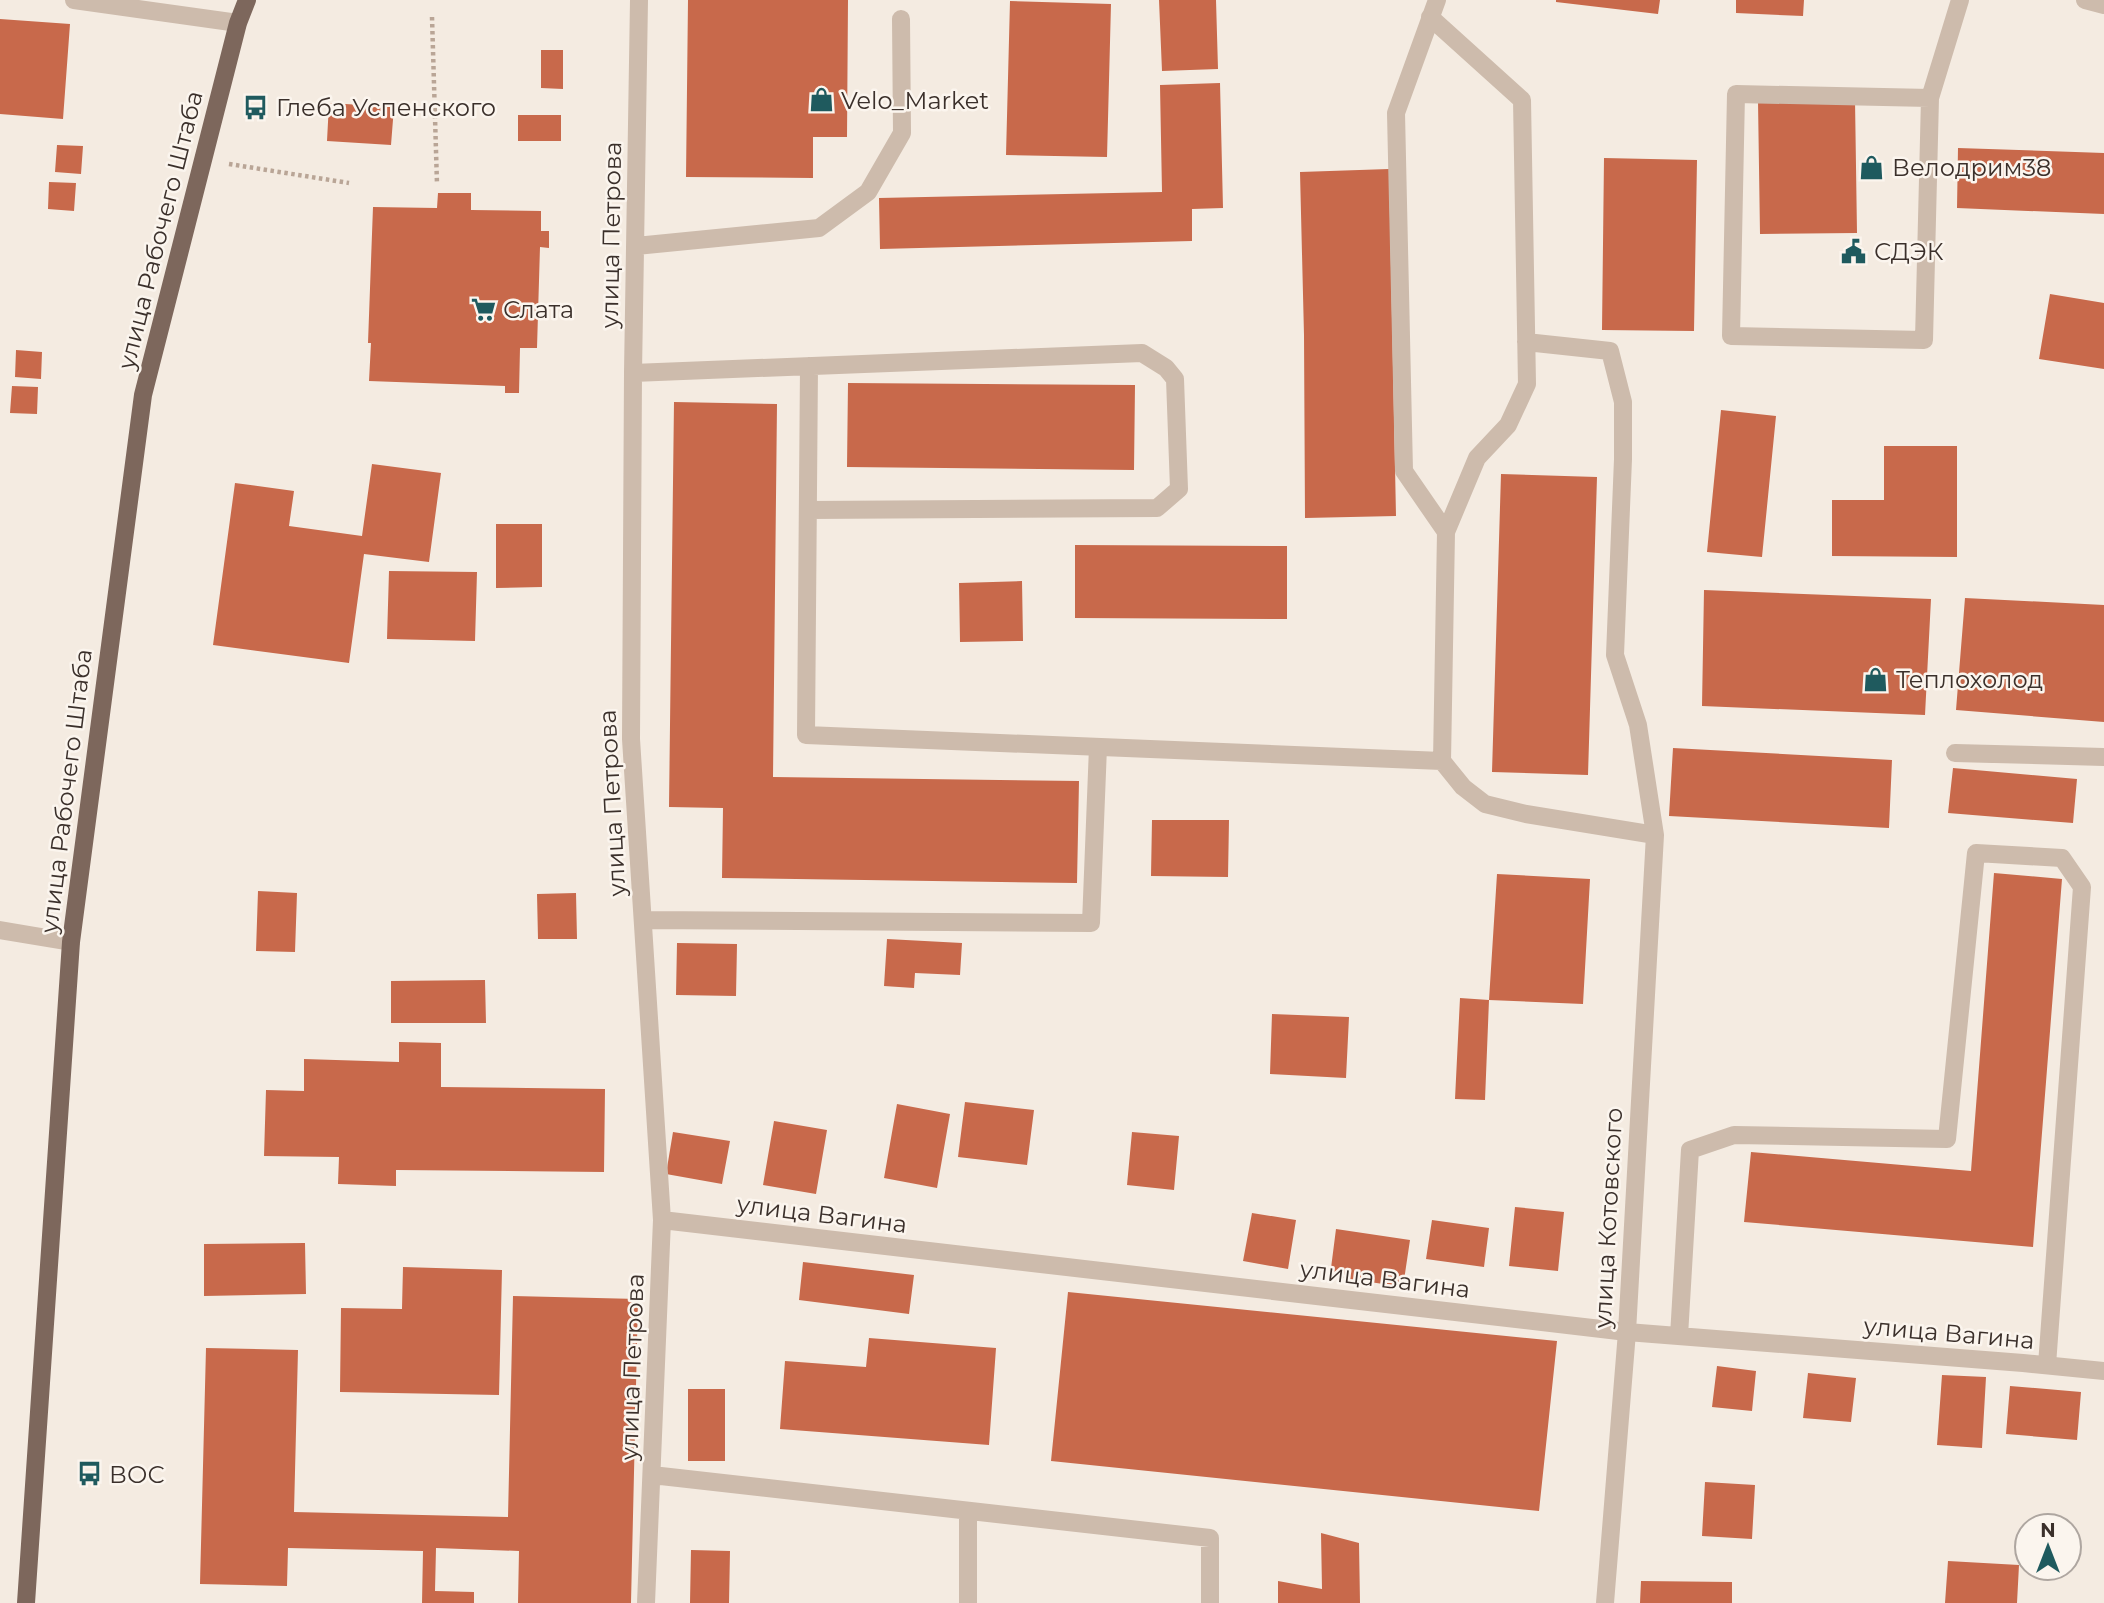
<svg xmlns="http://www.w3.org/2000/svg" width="2104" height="1603" font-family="Montserrat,sans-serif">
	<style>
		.building { fill: #c8694b }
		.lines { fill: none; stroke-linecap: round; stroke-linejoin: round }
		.path { stroke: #b9a596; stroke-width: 4.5; stroke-dasharray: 3.5 3.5; stroke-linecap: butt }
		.minor { stroke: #cdbbac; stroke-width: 18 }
		.major { stroke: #7d675c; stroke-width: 18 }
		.labels { text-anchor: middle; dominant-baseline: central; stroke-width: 5; stroke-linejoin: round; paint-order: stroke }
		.poi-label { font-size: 24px; fill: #3b302b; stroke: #fbf5ee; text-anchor: start }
		.street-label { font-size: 24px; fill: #3b302b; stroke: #fbf5ee }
	</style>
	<rect width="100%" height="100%" fill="#f4ebe1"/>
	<path class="building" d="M688 0H848L847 137H813V178L686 177Z
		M1159 0H1216L1218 69 1162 71Z
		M1556 0H1660L1658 14 1556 2Z
		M1736 0H1804L1803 16 1736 13Z
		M1010 1 1111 4 1107 157 1006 155Z
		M0 19 70 24 63 119 0 114Z
		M541 50H563V89L541 88Z
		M1220 83 1223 208 1192 209V241L880 249 879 198 1162 192 1160 85Z
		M1855 100 1857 233 1760 234 1758 101Z
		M329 103 394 107 391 145 327 141Z
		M518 115H561V141H518Z
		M57 145 83 146 81 174 55 172Z
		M1958 148 2104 153V214L1957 208Z
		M1604 158 1697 160 1694 331 1602 330Z
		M1389 169 1396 516 1305 518 1304 335 1300 172Z
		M49 182 76 183 74 211 48 209Z
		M438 193H471V210L541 211V231H549V248L540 247 537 348H520L519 393H505V386L369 381 371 343H368L373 207 437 208Z
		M2050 294 2104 303V369L2039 359Z
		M16 350 42 352 41 379 15 377Z
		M848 383 1135 385 1134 470 847 467Z
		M12 386 38 387 37 414 10 413Z
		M674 402 777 404 773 777 1079 781 1077 883 722 878 723 808 669 807Z
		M1721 410 1776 416 1762 557 1707 552Z
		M1884 446H1957V557L1832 556V500H1884Z
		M372 464 441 473 429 562 364 554 349 663 213 645 235 483 294 491 289 526 362 536Z
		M1501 474 1597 477 1588 775 1492 772Z
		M496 524H542V587L496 588Z
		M1075 545 1287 546V619L1075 618Z
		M389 571 477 572 475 641 387 639Z
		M1022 581 1023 641 960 642 959 583Z
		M1704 590 1931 599 1925 715 1702 706Z
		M1965 598 2104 605V722L1956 710Z
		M1673 748 1892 760 1889 828 1669 816Z
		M1953 768 2077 779 2073 823 1948 813Z
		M1152 820H1229L1228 877 1151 876Z
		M1994 873 2062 879 2033 1247 1744 1222 1751 1152 1971 1171Z
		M1497 874 1590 879 1583 1004 1489 1000Z
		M258 891 297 893 295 952 256 951Z
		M576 893 577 939H538L537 894Z
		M887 939 962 943 960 975 915 973 914 988 884 986Z
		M677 943 737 944 736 996 676 995Z
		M485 980 486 1023H391V981Z
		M1460 998 1489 1000 1485 1100 1455 1099Z
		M1272 1014 1349 1017 1346 1078 1270 1074Z
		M399 1042 441 1043V1087L605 1089 604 1172 396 1170V1186L338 1184 339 1157 264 1156 266 1090 304 1091V1059L399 1062Z
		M965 1102 1034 1110 1027 1165 958 1157Z
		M897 1104 950 1114 937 1188 884 1178Z
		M774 1121 827 1130 816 1194 763 1185Z
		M673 1132 730 1141 722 1184 666 1174Z
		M1132 1132 1179 1136 1174 1190 1127 1185Z
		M1515 1207 1564 1212 1558 1271 1509 1266Z
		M1252 1213 1296 1220 1288 1269 1243 1261Z
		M1432 1220 1489 1228 1484 1267 1426 1259Z
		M1336 1229 1410 1240 1403 1287 1330 1276Z
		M305 1243 306 1294 204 1296V1244Z
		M803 1262 914 1275 909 1314 799 1300Z
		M403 1267 502 1270 499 1395 340 1392 341 1308 402 1309Z
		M1068 1292 1557 1341 1539 1511 1051 1461Z
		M513 1296 638 1299 631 1603H518L519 1551 436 1548 435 1591 474 1592V1603H422L423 1551 288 1548 287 1586 200 1584 206 1348 298 1350 294 1512 508 1517Z
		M869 1338 996 1348 989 1445 780 1429 785 1361 866 1367Z
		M1717 1366 1756 1371 1752 1411 1712 1407Z
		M1808 1373 1856 1378 1851 1422 1803 1418Z
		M1942 1375 1986 1377 1982 1448 1937 1445Z
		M2010 1386 2081 1392 2077 1440 2006 1434Z
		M688 1389H725V1461H688Z
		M1705 1482 1755 1485 1752 1539 1702 1536Z
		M1321 1533 1359 1543 1360 1603H1278V1581L1322 1589Z
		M691 1550 730 1551 729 1603H690Z
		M1948 1561 2019 1565 2017 1603H1945Z
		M1641 1581 1732 1582V1603H1640Z"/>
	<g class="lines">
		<path class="path" d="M432 17 437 184
			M229 164 349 183"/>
		<path class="minor" d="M74 0 238 23
			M639 0 633 373 631 739 662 1220 646 1603
			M2085 0 2104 5
			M1430 17 1522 100 1527 384 1508 425 1477 458 1446 532
			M1930 98 1736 94 1731 336 1924 340 1930 98 1960 0
			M636 246 819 228 868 192 902 133 901 19
			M1526 342 1610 351 1623 402V459L1615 655 1638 725 1655 835 1627 1332 1605 1603
			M809 366 806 735 1442 761 1446 532 1404 471 1396 113 1437 0
			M633 373 1142 353 1166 368 1175 379 1179 489 1157 508 808 510
			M1955 753 2104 757
			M1442 761 1463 787 1485 804 1526 814 1655 835
			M643 920 1091 923 1098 747
			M0 930 71 942
			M662 1220 1627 1332 2023 1363 2104 1371
			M1679 1336 1690 1150 1734 1135 1947 1139 1976 853 2062 858 2082 887 2047 1365
			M652 1475 1210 1538V1603
			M968 1511V1603"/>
		<path class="major" d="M26 1603 71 942 143 395 238 23 247 0"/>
	</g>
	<defs>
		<symbol id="shop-bare" viewBox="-9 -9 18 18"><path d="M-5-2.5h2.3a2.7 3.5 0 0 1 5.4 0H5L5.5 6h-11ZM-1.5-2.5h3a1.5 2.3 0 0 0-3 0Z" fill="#1f5a5e" stroke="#fbf5ee" stroke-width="2.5" paint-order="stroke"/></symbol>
		<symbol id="bus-bare" viewBox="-9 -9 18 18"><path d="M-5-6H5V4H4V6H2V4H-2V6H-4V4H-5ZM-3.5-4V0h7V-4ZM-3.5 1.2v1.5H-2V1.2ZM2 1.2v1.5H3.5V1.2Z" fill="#1f5a5e" stroke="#fbf5ee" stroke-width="2.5" paint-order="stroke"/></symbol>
		<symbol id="civic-bare" viewBox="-9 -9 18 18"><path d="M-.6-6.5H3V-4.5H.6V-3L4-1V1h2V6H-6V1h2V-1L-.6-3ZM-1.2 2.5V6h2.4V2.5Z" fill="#1f5a5e" stroke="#fbf5ee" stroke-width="2.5" paint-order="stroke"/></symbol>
		<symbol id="supermarket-bare" viewBox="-9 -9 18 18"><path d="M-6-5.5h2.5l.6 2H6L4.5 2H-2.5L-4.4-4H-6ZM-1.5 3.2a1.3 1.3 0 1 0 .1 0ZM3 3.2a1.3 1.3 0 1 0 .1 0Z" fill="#1f5a5e" stroke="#fbf5ee" stroke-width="2.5" paint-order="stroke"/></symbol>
	</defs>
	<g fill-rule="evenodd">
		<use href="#shop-bare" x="804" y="82" width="35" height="35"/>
		<use href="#bus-bare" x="238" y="90" width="35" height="35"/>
		<use href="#shop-bare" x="1854" y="150" width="35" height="35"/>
		<use href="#civic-bare" x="1836" y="234" width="35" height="35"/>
		<use href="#supermarket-bare" x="466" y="292" width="35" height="35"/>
		<use href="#shop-bare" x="1858" y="662" width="35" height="35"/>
		<use href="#bus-bare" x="72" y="1456" width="35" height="35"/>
	</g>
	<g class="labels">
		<g class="poi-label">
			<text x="841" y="100">Velo_Market</text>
			<text x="276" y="107">Глеба Успенского</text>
			<text x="1892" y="167">Велодрим38</text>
			<text x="1874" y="251">СДЭК</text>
			<text x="503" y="309">Слата</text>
			<text x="1896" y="679">Теплохолод</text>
			<text x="109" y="1474">ВОС</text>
		</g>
		<g class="street-label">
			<text transform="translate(160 230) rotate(-76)">улица Рабочего Штаба</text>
			<text transform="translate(611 235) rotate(-89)">улица Петрова</text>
			<text transform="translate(66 791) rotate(-83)">улица Рабочего Штаба</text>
			<text transform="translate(612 803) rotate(-93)">улица Петрова</text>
			<text transform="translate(822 1214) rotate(7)">улица Вагина</text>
			<text transform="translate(1608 1218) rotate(-87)">улица Котовского</text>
			<text transform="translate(1385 1279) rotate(7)">улица Вагина</text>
			<text transform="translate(1949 1333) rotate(5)">улица Вагина</text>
			<text transform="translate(632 1367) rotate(-88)">улица Петрова</text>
		</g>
	</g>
	<g transform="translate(2048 1547)"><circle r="33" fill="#fbf5ee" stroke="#aea6a0" stroke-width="2"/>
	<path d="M0-5L12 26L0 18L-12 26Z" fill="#1f5a5e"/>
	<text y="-10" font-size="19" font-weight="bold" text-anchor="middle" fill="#3b302b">N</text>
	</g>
</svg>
